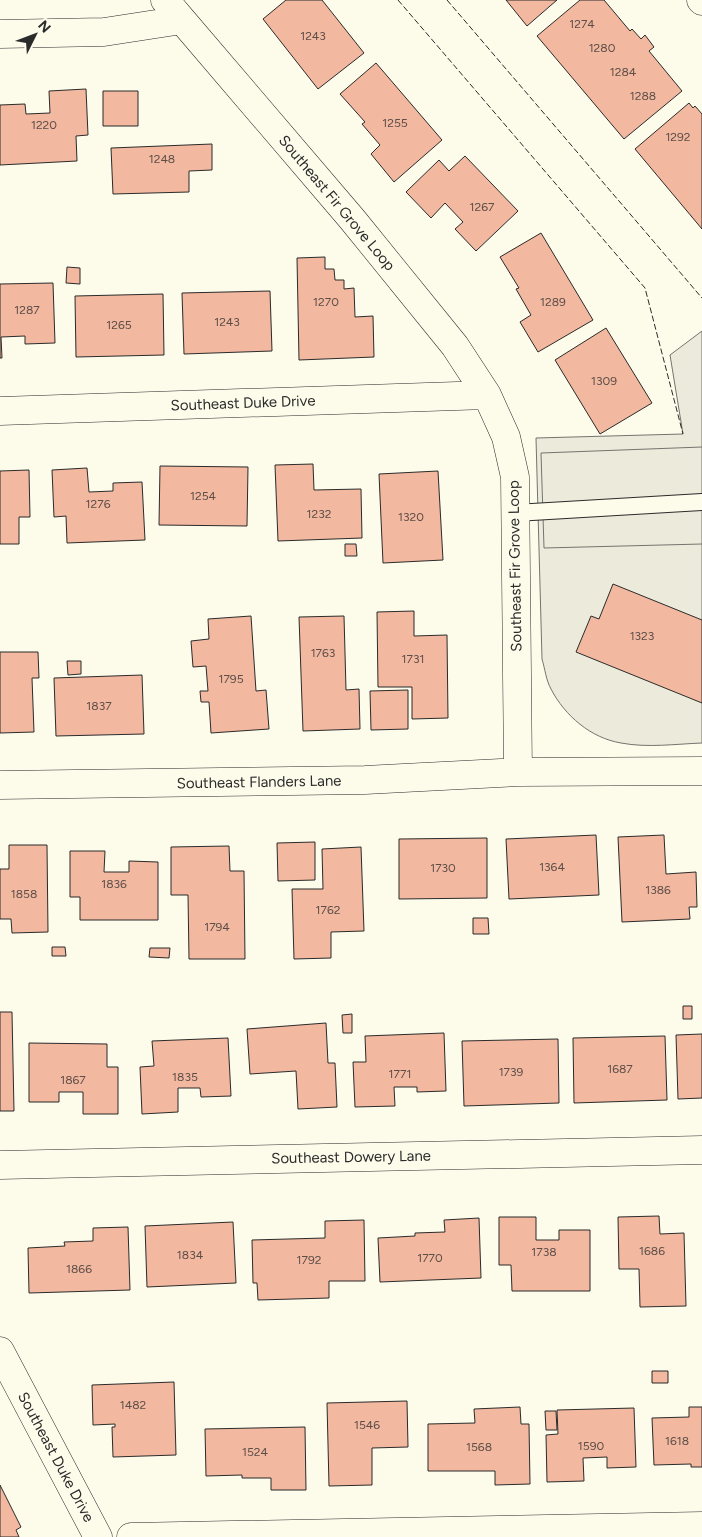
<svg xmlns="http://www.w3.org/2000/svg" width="702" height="1537" font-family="Figtree,sans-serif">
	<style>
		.green { fill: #ecebdb; stroke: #74746e }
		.parking { fill: #eceadb; stroke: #74746e }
		.building { fill: #f2b8a0; stroke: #2b2b2b }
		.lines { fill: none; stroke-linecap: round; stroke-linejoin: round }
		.service-casing { stroke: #2b2b2b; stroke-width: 18 }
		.minor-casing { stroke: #2b2b2b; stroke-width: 29 }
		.service { stroke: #fdfbea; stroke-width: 16 }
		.minor { stroke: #fdfbea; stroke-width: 28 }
		.fence { stroke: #2b2b2b; stroke-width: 1; stroke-dasharray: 6 2.5; stroke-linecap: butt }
		.labels { text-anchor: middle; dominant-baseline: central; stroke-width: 4; stroke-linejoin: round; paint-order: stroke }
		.number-label { font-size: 12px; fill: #5d4e48 }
		.street-label { font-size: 15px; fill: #2b2b2b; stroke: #fdfbea }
	</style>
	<rect width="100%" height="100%" fill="#fdfbea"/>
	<path class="green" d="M702 331V743C676 744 647 748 621 743 591 738 565 716 551 689 546 680 545 669 542 659L536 438 683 434 670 355Z"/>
	<path class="parking" d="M702 447V544L544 548 541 453Z"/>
	<path class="building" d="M286 0H322L364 53 318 89 263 19Z
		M506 0H557L527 26Z
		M580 0H604L630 31 632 29 641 39 645 35 654 47 649 51 682 91 624 139 537 36Z
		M376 63 442 140 394 182 371 154 380 145 362 124 365 122 340 94Z
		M86 89 88 135 76 136 77 161 0 165V105L25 104 26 114 50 113 49 91Z
		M103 91H138V126H103Z
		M689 103 693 108 695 106 702 114V229L635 149Z
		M212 144V170L189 171V192L113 194 111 148Z
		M465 156 518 211 476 251 455 229 463 222 445 203 431 218 406 192 439 160 449 171Z
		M541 233 593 320 538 352 520 322 531 315 516 289 519 288 500 257Z
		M325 257V269H334L335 280H344V289L354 288 355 317 373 316 374 357 299 360 297 258Z
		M67 267 80 268V284L66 283Z
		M53 283 55 343 25 344V336L1 337 2 358H0V284Z
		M270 291 272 351 184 354 182 293Z
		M163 294 164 355 76 357 75 296Z
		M606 328 652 403 600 434 555 360Z
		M313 464 314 490 361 489 362 538 278 541 275 465Z
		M160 466 248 467 247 526 159 525Z
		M87 468 89 492 113 491V483L142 482 145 540 67 543 66 516 54 517 52 470Z
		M29 470 30 517H19V544H0V471Z
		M438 471 443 560 383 563 379 474Z
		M345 544H356L357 556H345Z
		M613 584 702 620V703L576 652 591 616 599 619Z
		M414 611V636L447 635 448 718 412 719V687H378L377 612Z
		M251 616 256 691 266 690 269 729 211 733 209 702H201L200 691H208L206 666 193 667 191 641 209 639 208 619Z
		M344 616 346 690 359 689 360 729 303 731 299 617Z
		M0 652H38L39 678H32L34 732 0 733Z
		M67 661H81V674L68 675Z
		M142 675 144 734 56 736 54 678Z
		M408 690V729L371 730 370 691Z
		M596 835 599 895 509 899 506 839Z
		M664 835 666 874 696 872 697 907H689L690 919 622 922 618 837Z
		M487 838V898L399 899V839Z
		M315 842V880L278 881 277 843Z
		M9 845H47L48 932 12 933 11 919H0V869H9Z
		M229 846 230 871H244L245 959H189L188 895H171V847Z
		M361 847 364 931 331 932V958L294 959 292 889H323L322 849Z
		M70 851H105L104 872H129V861L158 862V920H80V897H70Z
		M473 918H488L489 934H473Z
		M52 947H65L66 956H52Z
		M150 948H170L169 958 149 957Z
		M683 1006H692V1019H683Z
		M0 1012H12L14 1111H0Z
		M352 1014V1033H343L342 1015Z
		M326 1023 328 1063H335L337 1107 298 1109 296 1071 250 1074 247 1029Z
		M444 1033 446 1091 417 1092V1087H394L395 1106 355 1107 353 1062H366L365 1036Z
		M702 1034V1098L678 1099 676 1035Z
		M665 1036 667 1100 574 1103 573 1038Z
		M228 1038 231 1096 201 1097 200 1088H178V1112L142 1114 140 1067 154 1066 152 1041Z
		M558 1039 559 1103 464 1106 462 1041Z
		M29 1043 107 1044V1067H118V1114H83V1092H59V1102H29Z
		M659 1216 660 1234 684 1233 686 1306 640 1307 639 1269H619L618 1217Z
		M499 1217H536V1240H559V1230H590V1291H512L511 1265H499Z
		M479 1218 481 1278 380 1282 378 1238 415 1236V1233L445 1232 444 1220Z
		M364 1220 365 1281H329V1298L258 1300 257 1283H253L252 1240 325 1238V1221Z
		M233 1222 236 1283 147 1287 145 1226Z
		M128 1227 130 1290 29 1293 28 1248 65 1246 64 1242 93 1241V1228Z
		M652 1371H668V1383H652Z
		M174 1382 176 1455 113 1457 112 1427H115V1424L93 1425 92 1385Z
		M407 1401 408 1447 372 1448V1485L329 1486 327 1403Z
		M520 1407 521 1424H529L530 1484 495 1485V1471H428V1424L475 1423 474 1409Z
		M689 1407H702V1467H691V1464L654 1465 652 1418 689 1417Z
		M634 1408 636 1467 607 1468V1457L583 1458 584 1481 547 1482 546 1435 558 1434 557 1410Z
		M545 1411H556L557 1430H546Z
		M305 1427 306 1490H271V1478H242V1475L206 1476 205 1429Z
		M0 1485 21 1527 16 1530 19 1537H0Z"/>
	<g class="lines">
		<defs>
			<path id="service" d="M515 513 702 502"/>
			<path id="minor" d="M701 0 702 1
				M182 20 352 219 455 346 487 395 506 437 515 477 518 772
				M0 34 104 32 182 20 165 0
				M0 411 487 395
				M0 785 365 780 518 772 702 771
				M0 1165 702 1150
				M0 1351 98 1537
				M131 1537 702 1526"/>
		</defs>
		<use href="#service" class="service-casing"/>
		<use href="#minor" class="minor-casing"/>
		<use href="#service" class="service"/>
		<use href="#minor" class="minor"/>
		<path class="fence" d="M398 0 645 288 683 434
			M447 0 702 298"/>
	</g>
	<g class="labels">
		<g class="number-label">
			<text x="582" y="24">1274</text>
			<text x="313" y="36">1243</text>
			<text x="602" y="48">1280</text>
			<text x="623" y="72">1284</text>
			<text x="643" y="96">1288</text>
			<text x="395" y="123">1255</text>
			<text x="44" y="125">1220</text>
			<text x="678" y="137">1292</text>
			<text x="162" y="159">1248</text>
			<text x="482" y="207">1267</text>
			<text x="326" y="302">1270</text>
			<text x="553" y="302">1289</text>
			<text x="27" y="310">1287</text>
			<text x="227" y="322">1243</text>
			<text x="119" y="325">1265</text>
			<text x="604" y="381">1309</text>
			<text x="203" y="496">1254</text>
			<text x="98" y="504">1276</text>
			<text x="319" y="514">1232</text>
			<text x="411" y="517">1320</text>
			<text x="642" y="636">1323</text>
			<text x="323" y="653">1763</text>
			<text x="413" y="659">1731</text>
			<text x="231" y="679">1795</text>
			<text x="99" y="706">1837</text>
			<text x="552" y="867">1364</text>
			<text x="443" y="868">1730</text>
			<text x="114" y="884">1836</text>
			<text x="658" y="890">1386</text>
			<text x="24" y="894">1858</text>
			<text x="328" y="910">1762</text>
			<text x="217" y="927">1794</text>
			<text x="620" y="1069">1687</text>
			<text x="511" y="1072">1739</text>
			<text x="400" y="1074">1771</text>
			<text x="185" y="1077">1835</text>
			<text x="73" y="1080">1867</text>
			<text x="652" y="1251">1686</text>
			<text x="544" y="1252">1738</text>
			<text x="190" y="1255">1834</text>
			<text x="430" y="1258">1770</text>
			<text x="309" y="1260">1792</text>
			<text x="79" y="1269">1866</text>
			<text x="133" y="1405">1482</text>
			<text x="367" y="1425">1546</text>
			<text x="677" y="1441">1618</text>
			<text x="591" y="1446">1590</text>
			<text x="479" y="1447">1568</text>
			<text x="255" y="1452">1524</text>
		</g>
		<g class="street-label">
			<text transform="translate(337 203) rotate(50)">Southeast Fir Grove Loop</text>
			<text transform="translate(243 403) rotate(-2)">Southeast Duke Drive</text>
			<text transform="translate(515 566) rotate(-91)">Southeast Fir Grove Loop</text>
			<text transform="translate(259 782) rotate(-1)">Southeast Flanders Lane</text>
			<text transform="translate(351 1157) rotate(-1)">Southeast Dowery Lane</text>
			<text transform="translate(56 1457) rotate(62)">Southeast Duke Drive</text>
		</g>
	</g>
	<g transform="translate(35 35) rotate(48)" stroke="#fdfbea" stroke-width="4" paint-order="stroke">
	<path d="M0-4L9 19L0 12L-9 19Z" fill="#2b2b2b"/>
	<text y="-8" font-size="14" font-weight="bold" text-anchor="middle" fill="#2b2b2b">N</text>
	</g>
</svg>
